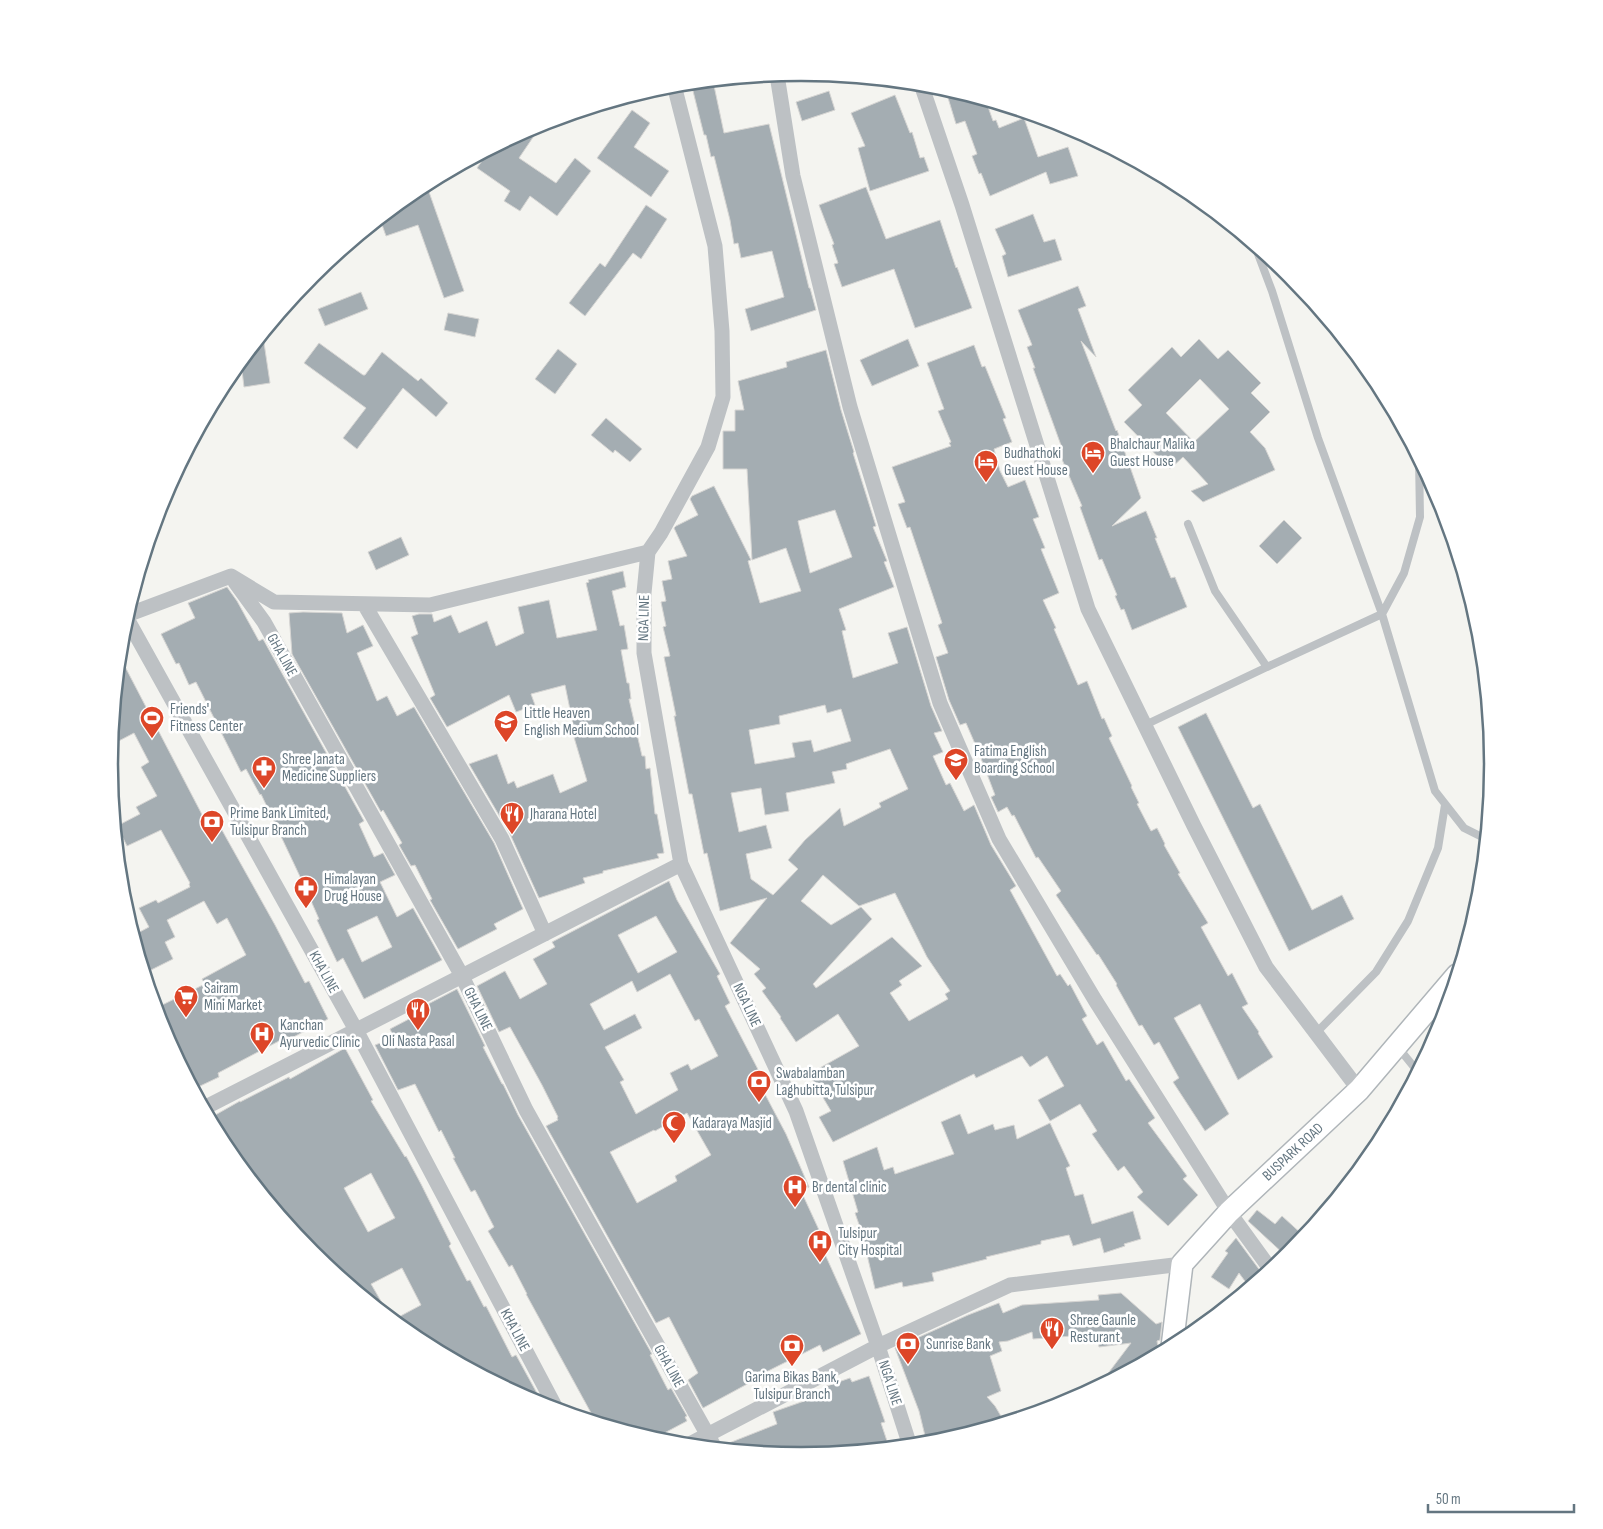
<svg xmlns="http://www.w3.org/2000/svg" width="1603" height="1529" font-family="'Sofia Sans Condensed',sans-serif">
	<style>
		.building { fill: #a4adb2; stroke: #d6d5d3; fill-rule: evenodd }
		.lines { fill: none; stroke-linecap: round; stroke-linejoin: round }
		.secondary-casing { stroke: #afb5b9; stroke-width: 24 }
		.lane { stroke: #bdc1c4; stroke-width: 8 }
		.street { stroke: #bdc1c4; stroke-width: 15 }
		.secondary { stroke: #fff; stroke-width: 21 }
		.labels { text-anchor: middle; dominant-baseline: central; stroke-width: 5; stroke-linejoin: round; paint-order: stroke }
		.poi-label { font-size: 15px; fill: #647681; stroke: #fff; text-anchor: start }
		.street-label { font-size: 15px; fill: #647681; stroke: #fff }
		.rim { fill: none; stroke: #647681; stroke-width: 2.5 }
	</style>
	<rect width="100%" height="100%" fill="#f4f4f0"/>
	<path class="building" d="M713 81 724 133 769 124 809 288H810L816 310 751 331 745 309 784 297 772 251 741 258 738 243 734 244 730 220 714 156 711 157 706 135H704L691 83Z
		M945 88 986 101 993 121 996 120 999 128 1024 118 1038 157 1068 147 1078 176 1050 184 1046 172 990 196 981 173 979 174 972 156 977 154 965 121 956 124Z
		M829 91 835 110 802 121 796 102Z
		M895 95 910 133 912 132 920 158 924 157 929 171 870 191 858 148 865 146 851 113Z
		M632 110 650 123 634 147 669 171 651 197 597 158Z
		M542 124 519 158 556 183 575 158 591 171 557 216 530 196 520 211 504 201 510 191 477 168 489 151Z
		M866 187 886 239 940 220 956 268 957 267 972 308 915 328 894 269 842 287 834 264 838 263 832 245 834 244 819 205Z
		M429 192 464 291 444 298 418 225 386 236 380 219 402 201Z
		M646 205 667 219 641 259 633 253 585 316 569 303 600 263 605 267Z
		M1033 214 1044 242 1055 239 1062 260 1008 277 1002 256 1006 254 995 229Z
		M1078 286 1086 306 1078 309 1096 357 1081 341 1116 431 1117 430 1141 498 1112 526 1146 511 1157 538H1155L1171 578 1175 577 1187 607 1132 630 1124 609 1121 610 1115 596 1117 595 1102 559 1099 560 1080 507 1082 506 1058 450 1062 448 1033 368H1035L1027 347 1032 345 1018 310Z
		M361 292 368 309 325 326 318 309Z
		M448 313 479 319 475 337 444 330Z
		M263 336 270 383 244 387 241 362Z
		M908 339 919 366 872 386 860 360Z
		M1199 339 1218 359 1228 350 1261 383 1251 393 1270 412 1250 432 1265 448 1275 470 1203 502 1191 491 1208 484 1183 457 1170 469 1124 422 1142 405 1128 390 1172 347 1181 357ZM1200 379 1229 409 1194 442 1166 413Z
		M319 343 363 375H365L382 352 418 381 421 378 448 403 436 417 403 388 357 449 343 438 366 408 304 363Z
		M974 345 982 367 985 366 1006 418 1003 419 1012 442 994 449 1000 471 1008 487 1025 480 1039 517 1033 519 1045 548 1041 549 1059 593 1043 600 1056 628 1054 629 1078 685 1087 681 1102 719 1104 718 1112 736 1109 738 1132 786 1131 787 1139 803 1137 804 1151 831 1157 828 1165 844 1164 845 1180 873 1178 874 1208 923 1201 927 1228 976 1232 973 1248 1004 1242 1007 1259 1032 1258 1033 1273 1057 1238 1080 1200 1004 1174 1018 1229 1114 1205 1131 1173 1082 1179 1078 1159 1042 1154 1045 1142 1025 1139 1026 1116 985 1117 984 1098 954 1097 955 1056 895 1061 891 1038 857 1036 858 1014 815 1012 816 1007 807 998 812 991 797 995 795 979 753 966 723 960 725 949 700 936 657 948 653 938 625 942 623 910 527 907 528 898 504 905 502 892 467 951 446 949 443 951 442 938 411 944 409 927 363Z
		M558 349 577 364 555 394 535 379Z
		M826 350 841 410 854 452 853 453 876 526 873 527 887 561 884 562 894 587 839 609 846 630 842 631 853 678 898 663 888 633 907 627 931 706 942 731 934 733 943 752 933 756 946 785 950 783 964 811 974 805 991 845 1016 886 1010 890 1057 976 1060 974 1068 986 1070 984 1087 1016 1082 1019 1097 1045 1103 1041 1126 1081 1129 1079 1155 1118 1148 1123 1187 1176 1183 1179 1198 1195 1168 1226 1137 1197 1143 1192 1124 1166 1118 1171 1106 1154 1092 1134 1097 1131 1080 1104 1050 1121 1038 1100 1064 1086 1047 1056 1030 1067 1022 1056 976 1078 974 1074 833 1142 819 1117 831 1111 809 1074 859 1046 838 1014 796 1042 780 1018 781 1017 762 991 766 988 754 974 760 969 730 943 767 898 720 911 707 853 704 854 692 794H689L674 716H676L664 657 670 656 663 627 666 626 661 602 666 601 662 581 672 579 668 561 687 556 674 528 676 526 698 515 690 499 692 496 714 486 751 560 748 561 760 603 801 591 786 548 752 560 747 469H723V431H735V410H744L738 381 787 367 786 362ZM835 510 852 557 810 573 798 521ZM825 705 827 713 841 709 851 741 814 752 811 740 792 743 795 757 755 764 749 730 780 724 779 716ZM890 749 908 789 879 803 881 807 844 826 840 808 805 840 788 860 798 869 773 895 751 879 746 854 772 848 766 825 739 832 731 793 761 788 765 815 789 811 786 793 835 783 832 772 847 769 846 764ZM823 875 859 906 895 893 927 957 950 991 945 994 948 999 909 1021 890 993 902 985 899 981 922 966 892 937 816 988 813 984 872 919 861 907 831 925 801 901Z
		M606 418 642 449 630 462 615 450 613 453 591 435Z
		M1284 520 1302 538 1277 564 1259 546Z
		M401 537 409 555 376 570 368 552Z
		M623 571 626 587 612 591 620 626 624 625 628 649 621 650 627 683H629L631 699H629L642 756H645L646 769 650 768 655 814H657L664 853 657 854 659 858 603 871V873L583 878 585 883 539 898 510 834 469 764 497 754 508 784 514 781 517 788 553 774 560 793 587 781 573 734H575L565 685 531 694 535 705 516 712 509 695 447 727 430 698 435 695 411 637 418 634 412 616 419 614H432L434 622 451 615 459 633 487 621 496 646 524 633 518 607 549 600 557 638 597 630 586 583 589 582 588 580Z
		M227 587 237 601 259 641 263 639 364 821 359 824 374 857 383 853 395 875 380 882 397 917 413 908 442 960 364 999 343 958 337 962 317 920 319 919 304 885 261 794 260 795 246 769 241 772 196 682 189 685 179 663 176 664 161 634 195 618 188 603ZM377 916 392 947 362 962 347 930Z
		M303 612 342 613 347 633 363 625 373 646 357 653 377 701 387 696 397 716 414 707 494 843 523 909 494 924 497 929 458 949 430 900 432 899 415 865 411 866 399 845 402 843 383 810 381 812 292 654 289 613Z
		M120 657 209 828 218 823 275 925 305 983 309 981 328 1019 280 1044 279 1041 237 1063 218 1073 219 1077 198 1087 178 1046 173 1049 162 1029 156 1008 205 984 202 979 246 955 227 918 217 924 204 901 167 920 175 937 165 942 173 959 145 973 134 935 149 927 139 908 156 900 158 903 190 887 189 884 190 883 161 830 127 846 117 826 140 814 136 807 157 796 141 767 149 762 134 733 111 745Z
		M1206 713 1253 808 1260 804 1312 910 1342 895 1354 919 1289 951 1178 727Z
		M669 881 677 900 720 974 717 976 730 1003 725 1006 763 1079 758 1081 786 1134 809 1187 801 1191 819 1230 815 1232 861 1334 823 1352 820 1345 750 1380 751 1382 703 1408 688 1380 698 1373 669 1317 656 1323 546 1126 558 1120 557 1118 558 1117 542 1085 510 1027 499 1032 477 986 505 971 520 999 547 984 533 959 555 947 552 942ZM656 916 677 952 638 973 618 935ZM670 974 695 1021 699 1019 718 1056 691 1070 688 1064 670 1073 678 1090 636 1114 620 1082 624 1080 605 1047 642 1028 635 1014 604 1030 590 1004 632 981 637 992ZM687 1113 711 1155 675 1176 677 1181 637 1203 610 1152 654 1130 655 1131Z
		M457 989 485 1046 483 1047 502 1084H503L518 1115 652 1354 650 1355 668 1390 671 1388 687 1416 685 1417 687 1421 653 1439 596 1422 526 1294H527L512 1265 509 1267 488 1231 494 1227 475 1190 471 1192 453 1158H455L441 1130 439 1132 415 1084 398 1090 376 1047 375 1045 394 1038 390 1029 411 1018 409 1014Z
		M345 1048 373 1100 371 1101 405 1157 406 1156 421 1184 451 1244 449 1246 467 1281 470 1280 484 1307 486 1306 512 1357 516 1355 544 1406 536 1404 416 1339 393 1320 421 1305 402 1268 371 1284 389 1315 388 1316 312 1254 226 1149 210 1118 240 1101V1102L289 1077 290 1079ZM371 1173 395 1218 368 1232 344 1188Z
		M960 1114 968 1134 993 1124 995 1130 1014 1125 1017 1139 1050 1123 1070 1166 1066 1168 1075 1196 1083 1194 1092 1224 1133 1211 1141 1239 1124 1244 1125 1246 1104 1253 1100 1238 1073 1246 1069 1235 1041 1241V1244L986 1257 987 1259 932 1273 934 1281 903 1287 902 1282 875 1289 862 1233 855 1213 858 1212 843 1161 877 1147 884 1170 893 1167 895 1174 954 1154 941 1122Z
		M1257 1210 1275 1224 1282 1216 1305 1237 1287 1257 1248 1221Z
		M1236 1238 1264 1276 1250 1288 1239 1273 1229 1289 1211 1277 1228 1253 1225 1251Z
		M1121 1293 1156 1324 1162 1322 1160 1340 1157 1341 1159 1354 1097 1388 1131 1343 1099 1347 1097 1334 1033 1339 1032 1332 1008 1341 999 1342 1002 1351 990 1356 1001 1391 987 1397 995 1406 1005 1423 936 1443 927 1444 919 1411 895 1348 968 1315 999 1303 1003 1313 1022 1305 1099 1300 1098 1295Z
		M869 1376 885 1422 881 1423 887 1441 883 1442 885 1448 801 1456 724 1449V1445L777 1424 773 1412 827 1393 824 1387 850 1378 852 1382Z"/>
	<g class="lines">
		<defs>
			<path id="secondary" d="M1172 1347 1182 1264 1229 1212 1359 1090 1457 975"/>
		</defs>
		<use href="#secondary" class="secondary-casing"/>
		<path class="lane" d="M1255 246 1272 291 1318 438 1382 614
			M1188 524 1215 591 1267 667 1382 614 1435 791 1464 828 1486 839
			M1382 614 1404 573 1420 517 1419 459
			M1145 725 1267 667
			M1316 1033 1376 972 1408 921 1438 848 1445 805
			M1397 1046 1418 1072"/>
		<path class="street" d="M777 75 793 176 850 407 940 703 999 839 1095 1000 1229 1212 1271 1270
			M921 84 962 205 1088 609 1194 826 1266 967 1359 1090
			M648 552 644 593V653L681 864 796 1111 878 1346 910 1446
			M235 582 264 622 462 976 526 1110 715 1448
			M364 604 502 839 545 934
			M127 615 231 576 274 602 430 605 648 552 661 533 708 447 723 397 722 331 715 246 674 85
			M126 617 356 1030 557 1410
			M204 1108 681 864
			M688 1445 878 1346 1010 1285 1182 1264"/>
		<use href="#secondary" class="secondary"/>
	</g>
	<defs>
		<symbol id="hotel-pin" viewBox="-11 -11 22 30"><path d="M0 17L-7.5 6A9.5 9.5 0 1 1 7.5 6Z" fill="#dd4628" stroke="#fff"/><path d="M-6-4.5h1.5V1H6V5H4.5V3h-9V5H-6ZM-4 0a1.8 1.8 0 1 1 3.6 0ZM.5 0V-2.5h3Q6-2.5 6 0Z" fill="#fff"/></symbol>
		<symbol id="stadium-pin" viewBox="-11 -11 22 30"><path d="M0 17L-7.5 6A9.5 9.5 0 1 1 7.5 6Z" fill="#dd4628" stroke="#fff"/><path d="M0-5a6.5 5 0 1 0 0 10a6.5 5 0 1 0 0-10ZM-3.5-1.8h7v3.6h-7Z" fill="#fff"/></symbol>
		<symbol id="school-pin" viewBox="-11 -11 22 30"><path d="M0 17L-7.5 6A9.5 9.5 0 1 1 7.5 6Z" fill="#dd4628" stroke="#fff"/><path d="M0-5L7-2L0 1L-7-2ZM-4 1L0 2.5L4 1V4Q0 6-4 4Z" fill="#fff"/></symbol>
		<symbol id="pharmacy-pin" viewBox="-11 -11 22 30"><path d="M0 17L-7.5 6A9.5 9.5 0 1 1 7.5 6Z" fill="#dd4628" stroke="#fff"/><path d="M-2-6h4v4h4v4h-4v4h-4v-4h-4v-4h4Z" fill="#fff"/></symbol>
		<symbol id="restaurant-pin" viewBox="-11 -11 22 30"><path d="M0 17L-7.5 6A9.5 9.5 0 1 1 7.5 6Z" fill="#dd4628" stroke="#fff"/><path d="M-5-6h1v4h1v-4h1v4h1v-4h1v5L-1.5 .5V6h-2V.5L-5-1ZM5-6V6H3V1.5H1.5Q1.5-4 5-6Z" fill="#fff"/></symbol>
		<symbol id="bank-pin" viewBox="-11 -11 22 30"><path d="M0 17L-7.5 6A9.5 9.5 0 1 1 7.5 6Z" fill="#dd4628" stroke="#fff"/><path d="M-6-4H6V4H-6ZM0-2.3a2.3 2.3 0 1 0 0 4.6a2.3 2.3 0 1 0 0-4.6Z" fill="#fff"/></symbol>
		<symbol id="supermarket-pin" viewBox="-11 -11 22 30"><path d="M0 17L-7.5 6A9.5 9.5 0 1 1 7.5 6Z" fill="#dd4628" stroke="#fff"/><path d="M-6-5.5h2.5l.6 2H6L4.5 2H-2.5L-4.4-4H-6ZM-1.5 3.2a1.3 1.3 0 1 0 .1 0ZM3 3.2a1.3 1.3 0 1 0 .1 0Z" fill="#fff"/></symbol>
		<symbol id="hospital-pin" viewBox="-11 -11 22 30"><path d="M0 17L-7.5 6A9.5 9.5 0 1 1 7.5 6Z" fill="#dd4628" stroke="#fff"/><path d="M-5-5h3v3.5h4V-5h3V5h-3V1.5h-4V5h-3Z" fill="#fff"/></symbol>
		<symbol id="mosque-pin" viewBox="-11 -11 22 30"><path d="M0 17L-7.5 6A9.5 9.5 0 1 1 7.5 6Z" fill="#dd4628" stroke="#fff"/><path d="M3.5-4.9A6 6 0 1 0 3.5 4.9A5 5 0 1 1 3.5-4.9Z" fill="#fff"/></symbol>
	</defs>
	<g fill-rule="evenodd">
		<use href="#hotel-pin" x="1079" y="439" width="28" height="38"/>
		<use href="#hotel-pin" x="972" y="448" width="28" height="38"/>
		<use href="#stadium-pin" x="138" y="704" width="28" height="38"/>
		<use href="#school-pin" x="492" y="708" width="28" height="38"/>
		<use href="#school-pin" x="942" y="746" width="28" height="38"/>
		<use href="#pharmacy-pin" x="250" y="754" width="28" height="38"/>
		<use href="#restaurant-pin" x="498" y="800" width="28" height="38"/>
		<use href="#bank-pin" x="198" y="808" width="28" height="38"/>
		<use href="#pharmacy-pin" x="292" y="874" width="28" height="38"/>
		<use href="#supermarket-pin" x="172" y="983" width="28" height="38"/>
		<use href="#restaurant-pin" x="404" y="996" width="28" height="38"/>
		<use href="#hospital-pin" x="248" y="1020" width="28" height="38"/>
		<use href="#bank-pin" x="745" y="1068" width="28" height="38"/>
		<use href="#mosque-pin" x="660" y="1109" width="28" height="38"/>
		<use href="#hospital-pin" x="781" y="1173" width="28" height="38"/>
		<use href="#hospital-pin" x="806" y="1228" width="28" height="38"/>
		<use href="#restaurant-pin" x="1038" y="1315" width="28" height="38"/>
		<use href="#bank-pin" x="894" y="1330" width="28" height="38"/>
		<use href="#bank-pin" x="778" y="1332" width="28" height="38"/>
	</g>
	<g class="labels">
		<g class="poi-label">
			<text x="1110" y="444">Bhalchaur Malika<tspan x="1110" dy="17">Guest House</tspan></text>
			<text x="1004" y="453">Budhathoki<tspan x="1004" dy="17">Guest House</tspan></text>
			<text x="170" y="709">Friends'<tspan x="170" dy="17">Fitness Center</tspan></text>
			<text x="524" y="713">Little Heaven<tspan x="524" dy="17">English Medium School</tspan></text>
			<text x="974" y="751">Fatima English<tspan x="974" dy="17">Boarding School</tspan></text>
			<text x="282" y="759">Shree Janata<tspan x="282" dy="17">Medicine Suppliers</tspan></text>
			<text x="230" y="813">Prime Bank Limited,<tspan x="230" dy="17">Tulsipur Branch</tspan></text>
			<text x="530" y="814">Jharana Hotel</text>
			<text x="324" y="879">Himalayan<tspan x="324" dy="17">Drug House</tspan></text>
			<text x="204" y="988">Sairam<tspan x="204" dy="17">Mini Market</tspan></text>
			<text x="280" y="1025">Kanchan<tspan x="280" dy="17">Ayurvedic Clinic</tspan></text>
			<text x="418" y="1041" text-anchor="middle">Oli Nasta Pasal</text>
			<text x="776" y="1073">Swabalamban<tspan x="776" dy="17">Laghubitta, Tulsipur</tspan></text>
			<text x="692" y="1123">Kadaraya Masjid</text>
			<text x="812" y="1187">Br dental clinic</text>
			<text x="838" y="1233">Tulsipur<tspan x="838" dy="17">City Hospital</tspan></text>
			<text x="1070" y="1320">Shree Gaunle<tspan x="1070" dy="17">Resturant</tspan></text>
			<text x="926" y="1344">Sunrise Bank</text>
			<text x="792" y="1377" text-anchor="middle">Garima Bikas Bank,<tspan x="792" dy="17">Tulsipur Branch</tspan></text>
		</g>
		<g class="street-label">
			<text transform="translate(644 618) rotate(-89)">NGA LINE</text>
			<text transform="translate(282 655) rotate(61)">GHA LINE</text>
			<text transform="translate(324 972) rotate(61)">KHA LINE</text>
			<text transform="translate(747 1005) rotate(65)">NGA LINE</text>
			<text transform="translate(478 1009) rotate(64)">GHA LINE</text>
			<text transform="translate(1293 1152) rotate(-43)">BUSPARK ROAD</text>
			<text transform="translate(515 1330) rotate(62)">KHA LINE</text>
			<text transform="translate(669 1366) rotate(61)">GHA LINE</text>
			<text transform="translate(890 1383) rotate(72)">NGA LINE</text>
		</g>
	</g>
	<path d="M0 0H1603V1529H0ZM118 764a683 683 0 1 1 1366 0a683 683 0 1 1-1366 0Z" fill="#fff" fill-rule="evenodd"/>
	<path class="rim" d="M118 764a683 683 0 1 1 1366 0a683 683 0 1 1-1366 0Z"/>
	<path d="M1428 1504v8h146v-8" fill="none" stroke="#647681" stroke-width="2.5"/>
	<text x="1436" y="1504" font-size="15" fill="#647681" stroke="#ffffff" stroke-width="4" paint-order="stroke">50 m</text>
</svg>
